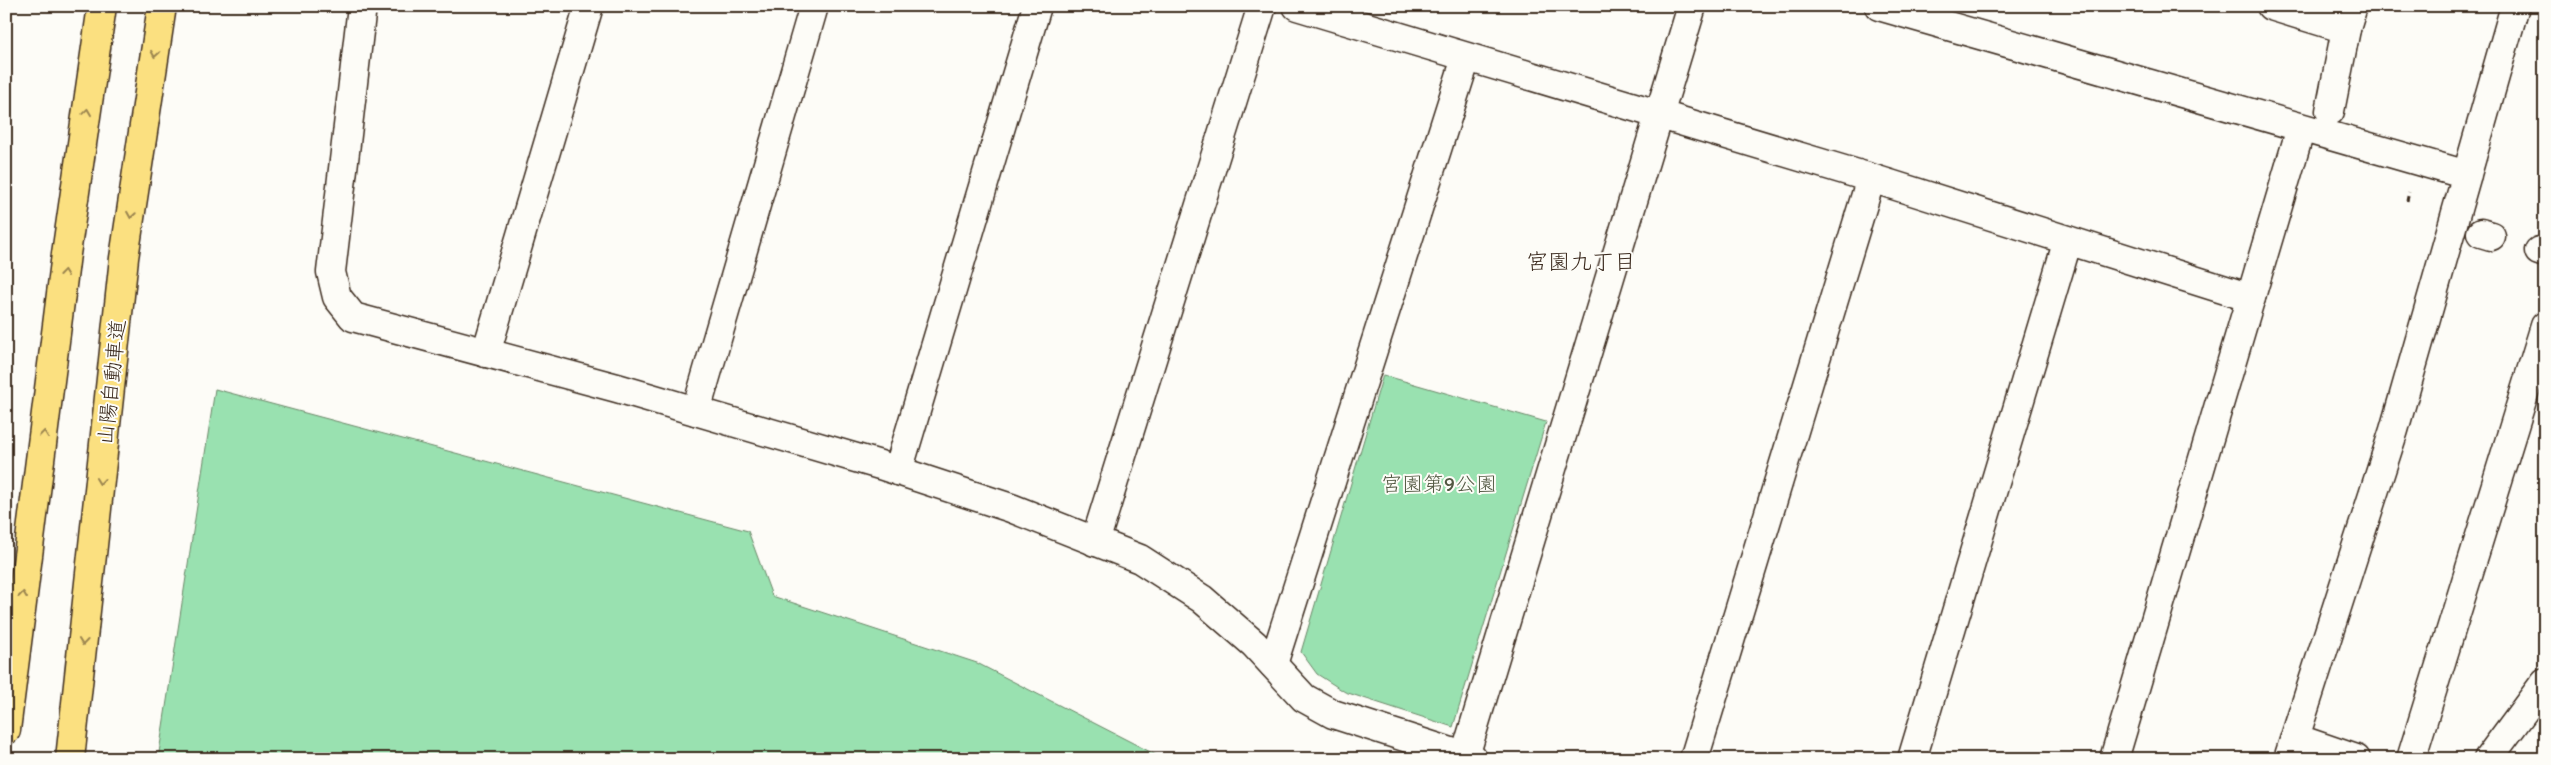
<svg xmlns="http://www.w3.org/2000/svg" width="2551" height="765" font-family="Itim,'Klee One',sans-serif">
	<style>
		.green { fill: #99e1b0; stroke: #6a8667 }
		.lines { fill: none; stroke-linecap: round; stroke-linejoin: round }
		.pedestrian-casing { stroke: #3b2a1e; stroke-width: 31 }
		.minor-casing { stroke: #3b2a1e; stroke-width: 31 }
		.tertiary-casing { stroke: #3b2a1e; stroke-width: 31 }
		.motorway-casing { stroke: #3b2a1e; stroke-width: 31 }
		.path { stroke: #3b2a1e; stroke-width: 3; stroke-dasharray: 5 4; stroke-linecap: butt }
		.pedestrian { stroke: #fdfcf7; stroke-width: 28 }
		.minor { stroke: #fdfcf7; stroke-width: 28 }
		.tertiary { stroke: #fdfcf7; stroke-width: 28 }
		.motorway { stroke: #fbe080; stroke-width: 28 }
		.oneway { stroke: #9b854f }
		.labels { text-anchor: middle; dominant-baseline: central; stroke-width: 4; stroke-linejoin: round; paint-order: stroke }
		.street-label { font-size: 21px; fill: #3b2a1e; stroke: #fdfcf7 }
		.park-label { font-size: 21px; fill: #525842; stroke: #fdfcf7 }
		.neighbourhood-label { font-size: 22px; fill: #3b2a1e; stroke: #fdfcf7 }
	</style>
	<rect width="100%" height="100%" fill="#fdfcf7"/>
	<filter id="ink" filterUnits="userSpaceOnUse"><feTurbulence type="fractalNoise" baseFrequency=".02" numOctaves="2"/><feDisplacementMap in="SourceGraphic" scale="10" xChannelSelector="R" yChannelSelector="G"/><feConvolveMatrix kernelMatrix="1 2 1 2 8 2 1 2 1" color-interpolation-filters="sRGB"/></filter>
	<g filter="url(#ink)">
		<path class="green" d="M1383 375 1546 422 1453 727 1345 692 1317 674 1301 652Z
			M215 389 748 531 772 596 977 663 1164 759H158Z"/>
		<g class="lines">
			<defs>
				<path id="pedestrian" d="M2330 111 2346 29
					M2481 233 2491 236
					M2539 251 2545 253"/>
				<path id="minor" d="M1297 6 1871 178 2251 298
					M2271 6 2346 29 2353 6
					M486 353 589 6
					M696 411 814 6
					M898 471 1037 6
					M1095 542 1262 6
					M1273 664 1466 58
					M1465 756 1692 6
					M1694 759 1871 178
					M1912 759 2068 240
					M2411 759 2545 326"/>
				<path id="tertiary" d="M362 6 331 272 337 297 353 317 617 388 880 465 1011 508 1140 559 1202 599 1254 644 1304 698 1333 714 1473 759
					M1879 6 2467 175
					M2295 738 2356 759
					M2114 759 2301 128
					M2288 759 2394 430 2515 6
					M2488 759 2545 682"/>
				<path id="motorway" d="M6 730 66 254 102 6
					M70 759 124 258 162 6"/>
			</defs>
			<use href="#pedestrian" class="pedestrian-casing"/>
			<use href="#minor" class="minor-casing"/>
			<use href="#tertiary" class="tertiary-casing"/>
			<use href="#motorway" class="motorway-casing"/>
			<path class="path" d="M2407 201 2409 192"/>
			<use href="#pedestrian" class="pedestrian"/>
			<use href="#minor" class="minor"/>
			<use href="#tertiary" class="tertiary"/>
			<use href="#motorway" class="motorway"/>
		</g>
		<defs><path id="oneway-chevron" d="M-2-3.5L2.5 0L-2 3.5" fill="none" stroke-width="1.6" stroke-linecap="round" stroke-linejoin="round" transform="scale(1.25)"/></defs>
		<g class="oneway">
			<use href="#oneway-chevron" transform="translate(155 54) rotate(99)"/>
			<use href="#oneway-chevron" transform="translate(87 112) rotate(-82)"/>
			<use href="#oneway-chevron" transform="translate(131 215) rotate(99)"/>
			<use href="#oneway-chevron" transform="translate(64 273) rotate(-83)"/>
			<use href="#oneway-chevron" transform="translate(44 434) rotate(-83)"/>
			<use href="#oneway-chevron" transform="translate(100 481) rotate(96)"/>
			<use href="#oneway-chevron" transform="translate(23 595) rotate(-83)"/>
			<use href="#oneway-chevron" transform="translate(83 642) rotate(96)"/>
		</g>
	</g>
	<g class="labels">
		<g class="street-label">
			<text transform="translate(111 382) rotate(-84)">山陽自動車道</text>
		</g>
		<g class="park-label">
			<text x="1439" y="483">宮園第9公園</text>
		</g>
		<g class="neighbourhood-label">
			<text x="1581" y="261">宮園九丁目</text>
		</g>
	</g>
	<rect width="2551" height="765" fill="none" stroke="#fdfcf7" stroke-width="25"/>
	<rect x="12" y="12" width="2526" height="740" fill="none" stroke="#3b2a1e" stroke-width="2" filter="url(#ink)"/>
</svg>
